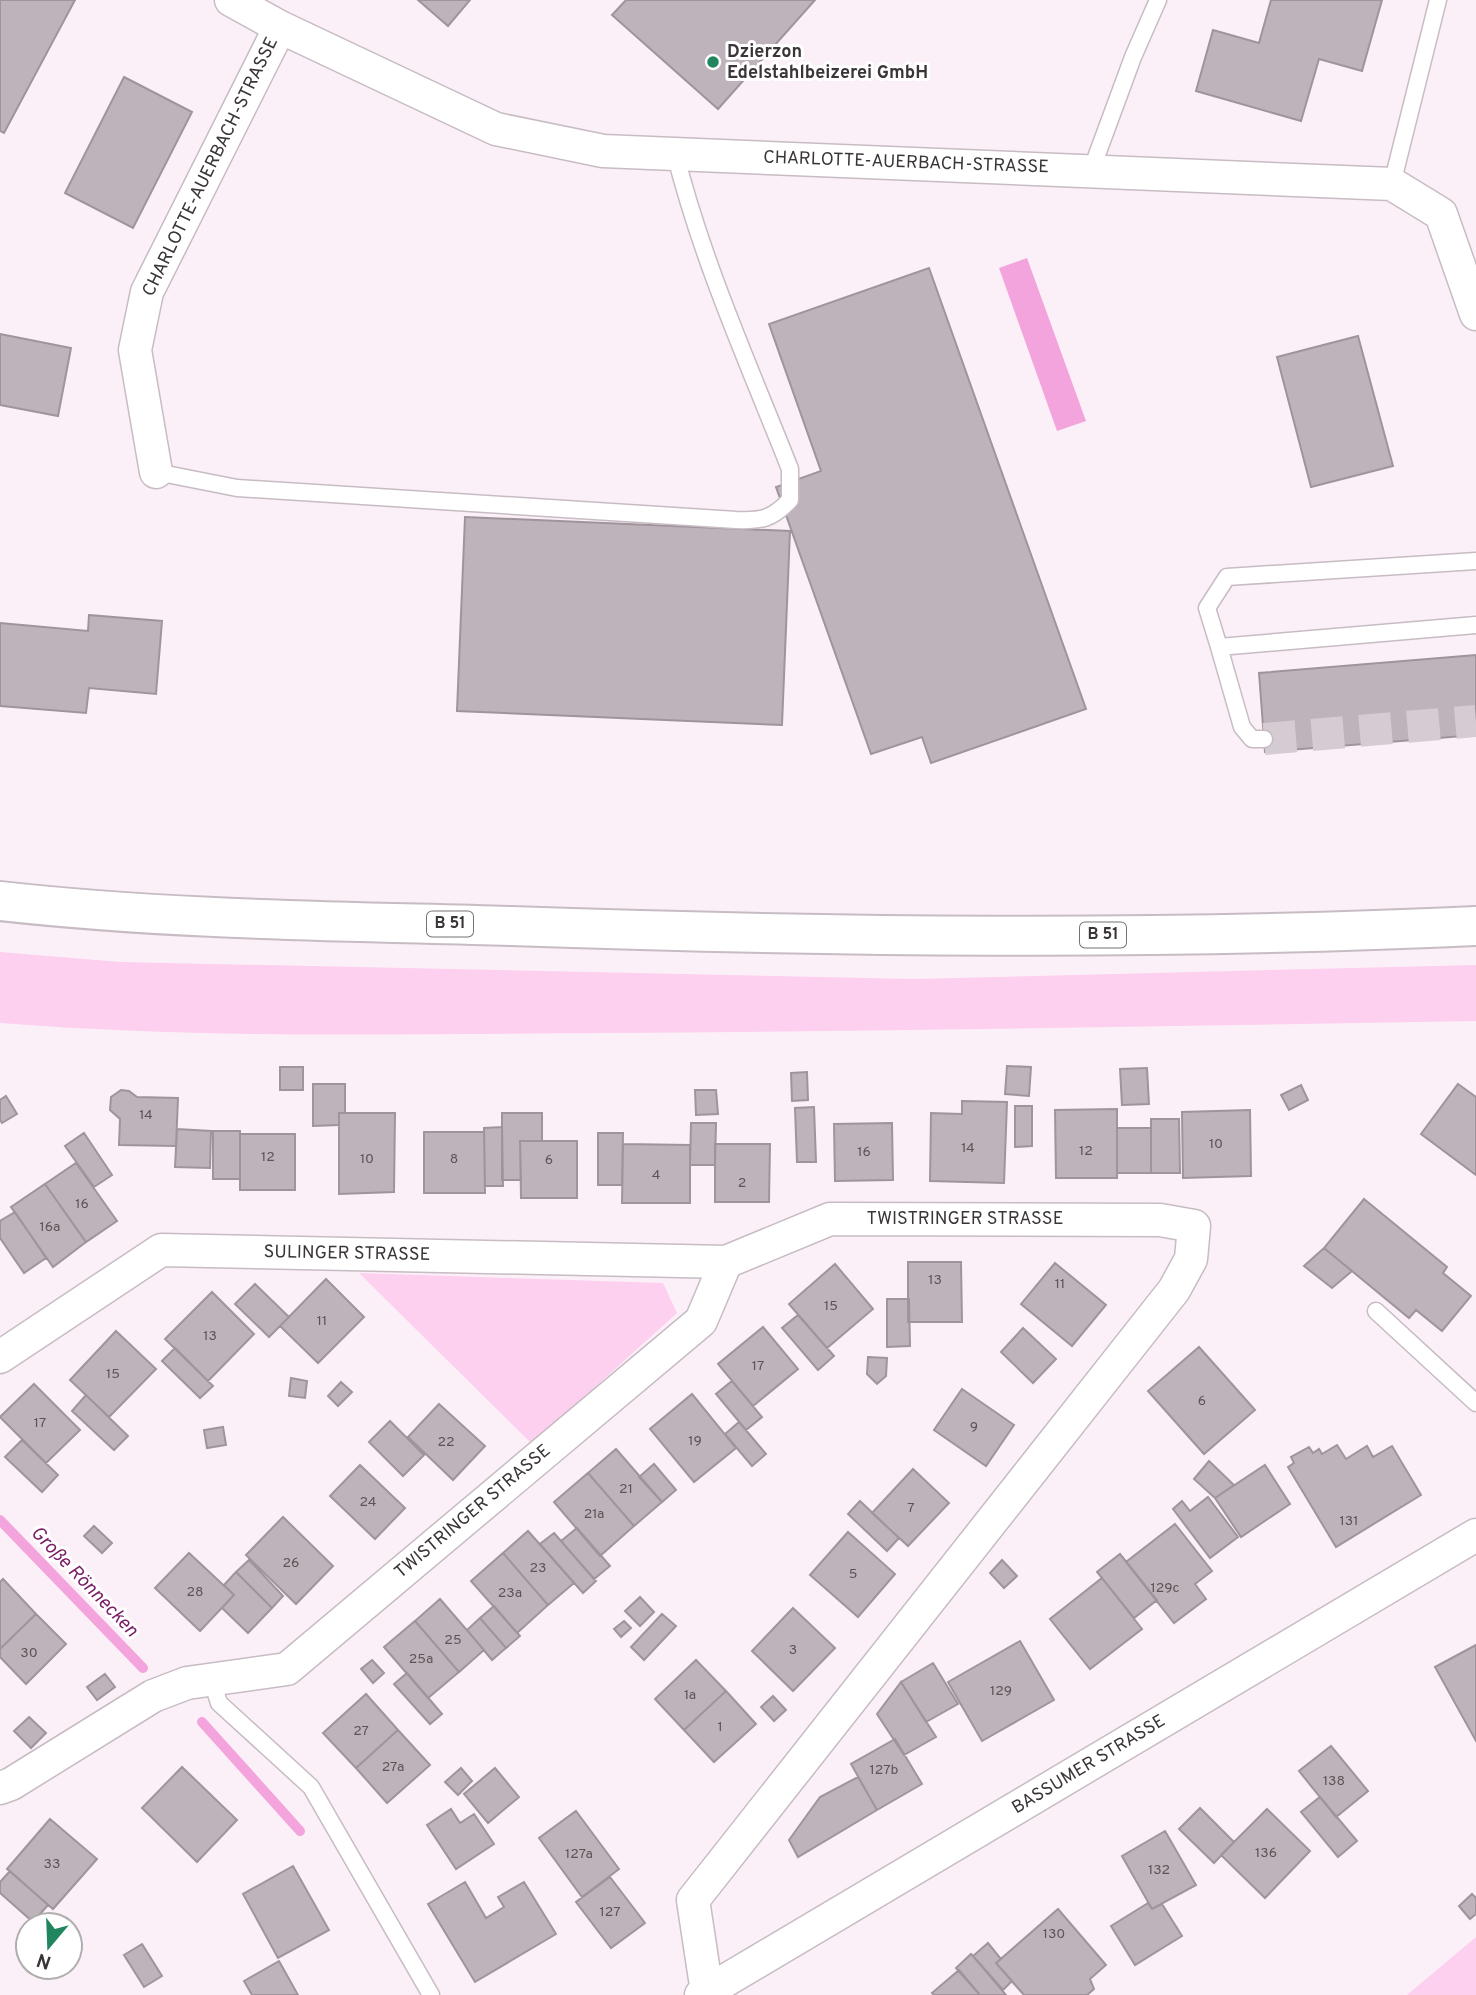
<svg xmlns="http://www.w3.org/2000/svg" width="1476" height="1995" font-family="Overpass,sans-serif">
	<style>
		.green { fill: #fcd0ee }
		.water { fill: #f4a4dc }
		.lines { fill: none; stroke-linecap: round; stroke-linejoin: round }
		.stream { stroke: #f4a4dc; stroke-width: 10 }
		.building { fill: #beb3ba; stroke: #9f949b; stroke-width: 2 }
		.street-tunnel { stroke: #d5cbd2; stroke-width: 32; stroke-dasharray: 32 16; stroke-linecap: butt }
		.lane-casing { stroke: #c7bcc3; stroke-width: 19 }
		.street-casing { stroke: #c7bcc3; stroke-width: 35 }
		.primary-casing { stroke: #c7bcc3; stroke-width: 42 }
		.lane { stroke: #fff; stroke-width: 16 }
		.street { stroke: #fff; stroke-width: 32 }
		.primary { stroke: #fff; stroke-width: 38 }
		.poi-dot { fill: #21855e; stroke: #fff; stroke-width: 2.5 }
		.labels { text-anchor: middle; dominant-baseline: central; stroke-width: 6; stroke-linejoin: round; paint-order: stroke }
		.number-label { font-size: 14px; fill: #5b5458 }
		.shield { fill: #fff; stroke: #757274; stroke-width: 2 }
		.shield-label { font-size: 16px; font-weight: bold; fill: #3a3538 }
		.poi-label { font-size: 18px; font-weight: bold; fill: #3a3538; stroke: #fff; text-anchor: start }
		.street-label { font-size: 18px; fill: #3a3538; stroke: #fff }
		.water-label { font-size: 19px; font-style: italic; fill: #791e65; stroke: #fff }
	</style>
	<rect width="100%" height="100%" fill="#fcf0f8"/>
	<path class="green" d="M0 952 120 962 913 979 1476 965V1021C1187 1026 897 1031 608 1033 405 1034 202 1039 0 1023Z
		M359 1273 663 1283 677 1313 532 1444Z
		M1476 1937V1995H1407Z"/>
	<path class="water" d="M1027 258 1086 421 1057 431 999 268Z"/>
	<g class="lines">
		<path class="stream" d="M0 1520 143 1668
			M202 1722 300 1831"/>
	</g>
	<path class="building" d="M0 0H75L4 133 0 131Z
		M418 0H470L448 26Z
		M626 0H815L718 109 612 15Z
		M1271 0H1382L1362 71 1319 59 1301 121 1196 91 1213 30 1259 43Z
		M124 77 192 112 133 228 65 193Z
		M929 268 1086 709 931 763 922 737 871 754 776 487 821 471 769 324Z
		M0 334 71 348 58 416 0 405Z
		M1358 336 1393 466 1311 487 1277 357Z
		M465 517 790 531 782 725 457 711Z
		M89 615 162 621 156 694 89 688 86 713 0 706V623L88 631Z
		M1476 655V735L1265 752 1259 673Z
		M1007 1066 1031 1067 1029 1096 1005 1094Z
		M280 1067H303V1090H280Z
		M1147 1068 1149 1104 1122 1105 1120 1069Z
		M807 1072 808 1100 792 1101 791 1073Z
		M313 1084H345V1113H339V1125L313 1126Z
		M1458 1084 1476 1097V1175L1421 1134Z
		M1301 1085 1308 1100 1289 1110 1281 1095Z
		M121 1090 129 1091 137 1097 178 1098 176 1146 119 1145 120 1119 110 1110 111 1097Z
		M695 1090H716L718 1114 696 1115Z
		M6 1096 17 1114 2 1123 0 1120V1100Z
		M962 1101 1007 1102 1004 1183 930 1181 931 1113 962 1114Z
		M1015 1106H1032V1146L1015 1147Z
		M814 1107 816 1162H797L795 1108Z
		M1117 1109V1178H1056L1055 1110Z
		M1250 1110 1251 1176 1183 1178 1182 1112Z
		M339 1113H395L394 1192 339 1194Z
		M502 1113H542V1141H520L521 1180H502Z
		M1151 1119H1179L1180 1173H1151Z
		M691 1123H716L715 1165H690Z
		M892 1123 893 1180 835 1181 834 1124Z
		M502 1127 503 1186H485L484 1128Z
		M1117 1128H1151V1173H1117Z
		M177 1129 211 1131 210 1168 175 1167Z
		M213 1131H240V1179H213Z
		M424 1132H484L485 1193H424Z
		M84 1133 112 1175 94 1187 65 1146Z
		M598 1133H623L622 1185H598Z
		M240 1134H295V1190H240Z
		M520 1141H577V1198H521Z
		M623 1144 690 1145V1203H622Z
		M715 1144H770L769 1202H715Z
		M76 1163 117 1221 86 1242 45 1184Z
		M45 1184 86 1242 53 1267 11 1207Z
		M1364 1199 1447 1267 1443 1273 1471 1296 1442 1331 1416 1310 1409 1318 1324 1248Z
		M15 1212 46 1258 24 1273 0 1238V1221Z
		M1324 1248 1352 1271 1332 1288 1304 1266Z
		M908 1262H961L962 1322H908Z
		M1055 1263 1106 1305 1072 1346 1021 1304Z
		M835 1264 873 1309 827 1348 789 1304Z
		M326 1279 364 1317 318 1363 280 1326Z
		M255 1284 289 1317 269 1337 235 1304Z
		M212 1292 254 1334 208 1381 165 1339Z
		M887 1299H909L910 1346 887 1347Z
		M798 1315 834 1356 818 1370 782 1328Z
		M763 1327 798 1369 753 1406 718 1364Z
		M1023 1328 1056 1359 1033 1383 1001 1352Z
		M116 1331 156 1369 109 1417 70 1380Z
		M1199 1347 1255 1410 1204 1454 1148 1391Z
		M175 1348 213 1386 200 1398 162 1361Z
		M868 1357 887 1358 886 1376 877 1384 867 1374Z
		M291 1378 307 1381 305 1398 289 1396Z
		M732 1381 762 1417 746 1430 716 1394Z
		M341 1382 352 1392 338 1406 328 1396Z
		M34 1384 80 1430 46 1463 0 1417Z
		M962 1389 1014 1425 986 1466 934 1430Z
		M692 1394 736 1448 694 1482 650 1429Z
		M86 1395 128 1436 114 1450 72 1411Z
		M439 1404 485 1446 453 1480 408 1437Z
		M390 1421 424 1455 403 1476 369 1442Z
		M739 1422 766 1454 752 1466 725 1434Z
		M223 1427 226 1445 207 1448 204 1430Z
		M22 1440 58 1475 42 1492 5 1457Z
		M1337 1445 1346 1459 1367 1446 1373 1457 1392 1446 1421 1495 1336 1547 1288 1467 1294 1463 1291 1457 1309 1447 1313 1453 1319 1449 1322 1454Z
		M616 1449 662 1502 634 1526 588 1473Z
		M1209 1461 1234 1485 1215 1498 1194 1479Z
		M654 1464 676 1490 662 1502 639 1477Z
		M360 1465 405 1508 375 1539 330 1496Z
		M1265 1465 1290 1504 1241 1537 1215 1498Z
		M913 1469 949 1503 908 1546 872 1513Z
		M588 1473 634 1526 600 1556 554 1502Z
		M1208 1497 1238 1537 1210 1558 1173 1509 1182 1501 1190 1511Z
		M860 1501 899 1538 887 1551 848 1514Z
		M283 1517 333 1566 296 1604 246 1555Z
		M1175 1524 1212 1571 1195 1584 1206 1599 1174 1623 1126 1562Z
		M94 1526 112 1543 102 1553 84 1536Z
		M577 1528 610 1566 594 1579 561 1541Z
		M528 1531 574 1583 548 1605 503 1553Z
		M848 1532 895 1574 858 1617 810 1575Z
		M554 1533 596 1581 583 1593 540 1544Z
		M189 1553 234 1595 200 1631 155 1588Z
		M503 1553 548 1605 517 1633 471 1581Z
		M1120 1554 1157 1600 1134 1618 1097 1572Z
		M249 1560 283 1596 272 1608 236 1572Z
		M1002 1560 1017 1576 1004 1588 990 1573Z
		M236 1572 272 1608 248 1633 222 1608 234 1595 224 1585Z
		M1102 1578 1142 1629 1090 1669 1050 1619Z
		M3 1579 36 1614 0 1649V1582Z
		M640 1597 654 1612 640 1626 625 1611Z
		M440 1599 484 1650 459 1672 415 1621Z
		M494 1606 520 1636 506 1648 480 1618Z
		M793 1608 835 1648 793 1691 752 1651Z
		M36 1614 66 1644 26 1684 0 1657V1649Z
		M662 1614 676 1626 644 1660 631 1647Z
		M480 1618 506 1648 492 1660 467 1630Z
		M415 1621 459 1672 428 1698 384 1647Z
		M624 1621 631 1628 621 1637 614 1629Z
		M1020 1641 1054 1700 982 1741 948 1682Z
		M1476 1645V1741L1435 1667Z
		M372 1660 384 1673 373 1683 361 1669Z
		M696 1660 726 1691 684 1730 655 1699Z
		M933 1663 958 1704 926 1722 901 1682Z
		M407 1673 442 1714 430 1724 394 1684Z
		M105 1674 115 1687 97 1700 87 1687Z
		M901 1682 936 1737 904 1755 877 1714Z
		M726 1691 756 1724 714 1762 684 1730Z
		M366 1694 398 1730 356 1768 323 1733Z
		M773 1696 786 1710 774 1721 761 1707Z
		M29 1717 46 1733 31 1748 14 1731Z
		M398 1730 430 1765 387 1803 356 1768Z
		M895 1739 922 1784 877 1810 851 1764Z
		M1331 1746 1368 1791 1336 1817 1299 1771Z
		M182 1767 237 1820 197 1862 142 1808Z
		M461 1768 472 1781 458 1795 445 1782Z
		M495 1768 519 1797 488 1823 464 1794Z
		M858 1777 877 1810 798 1857 789 1840 820 1797Z
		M1320 1797 1357 1841 1338 1857 1301 1812Z
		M1200 1808 1234 1842 1214 1863 1179 1829Z
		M451 1809 460 1823 474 1814 494 1844 456 1869 427 1825Z
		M1267 1809 1310 1851 1265 1898 1221 1855Z
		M576 1811 619 1869 582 1897 539 1838Z
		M50 1819 97 1859 53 1909 7 1869Z
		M1165 1831 1196 1885 1152 1909 1122 1856Z
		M293 1866 329 1930 278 1958 243 1894Z
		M10 1871 48 1905 33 1922 0 1893V1882Z
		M610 1877 645 1923 611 1948 576 1902Z
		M465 1882 486 1918 504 1907 498 1897 524 1882 556 1934 475 1982 428 1904Z
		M1472 1894 1476 1898V1914L1470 1919 1459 1906Z
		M1148 1903 1152 1909 1162 1904 1182 1936 1135 1965 1111 1926Z
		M1058 1909 1106 1965 1090 1979 1094 1989 1087 1995H1024L996 1963Z
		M988 1943 1001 1959 996 1963 1012 1981 1003 1990 973 1956Z
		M142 1944 162 1976 144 1987 124 1955Z
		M971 1954 973 1956 1006 1995H980L956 1968Z
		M279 1961 298 1995H252L244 1981Z
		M959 1970 980 1995H934L932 1993Z"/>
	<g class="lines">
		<path class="street-tunnel" d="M1264 739 1476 721"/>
		<defs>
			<path id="lane" d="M1091 171 1133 57 1158 0
				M1392 184 1438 0
				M156 472 237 488 736 520C762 521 772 519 790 500V469C749 365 702 261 675 153
				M1219 647 1207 608 1227 577 1476 561
				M1264 739H1252L1242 727 1219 647 1476 625
				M1376 1311 1476 1403
				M212 1681 219 1703 311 1787 431 1995"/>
			<path id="street" d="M231 0 280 27 496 129 603 151 1392 184 1441 214 1476 314
				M156 472 135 350 147 292 280 27
				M0 1357 161 1250 726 1262
				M0 1788 11 1784 153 1696 187 1683 287 1669 701 1321 726 1262 830 1219 1160 1220 1194 1226 1191 1259 1174 1290 693 1900 707 1992
				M701 1995 1476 1535"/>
			<path id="primary" d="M0 901C170 920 341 921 511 926 833 937 1155 941 1476 926"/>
		</defs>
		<use href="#lane" class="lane-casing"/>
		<use href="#street" class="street-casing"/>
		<use href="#primary" class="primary-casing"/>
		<use href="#lane" class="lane"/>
		<use href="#street" class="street"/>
		<use href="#primary" class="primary"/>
	</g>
	<circle class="poi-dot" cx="713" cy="62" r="7"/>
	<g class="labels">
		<g class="number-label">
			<text x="146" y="1115">14</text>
			<text x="1216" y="1144">10</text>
			<text x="968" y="1148">14</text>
			<text x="1086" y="1151">12</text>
			<text x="864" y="1152">16</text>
			<text x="268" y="1157">12</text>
			<text x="367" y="1159">10</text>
			<text x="454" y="1159">8</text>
			<text x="549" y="1160">6</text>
			<text x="656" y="1175">4</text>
			<text x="742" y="1183">2</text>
			<text x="82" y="1204">16</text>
			<text x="50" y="1227">16a</text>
			<text x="935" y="1280">13</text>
			<text x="1060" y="1284">11</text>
			<text x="831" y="1306">15</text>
			<text x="322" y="1321">11</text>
			<text x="210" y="1336">13</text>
			<text x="758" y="1366">17</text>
			<text x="113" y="1374">15</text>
			<text x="1202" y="1401">6</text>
			<text x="40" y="1423">17</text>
			<text x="974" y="1427">9</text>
			<text x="695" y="1441">19</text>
			<text x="446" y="1442">22</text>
			<text x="626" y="1489">21</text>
			<text x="368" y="1502">24</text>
			<text x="911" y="1508">7</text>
			<text x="594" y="1514">21a</text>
			<text x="1349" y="1521">131</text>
			<text x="291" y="1563">26</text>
			<text x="538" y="1568">23</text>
			<text x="853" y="1574">5</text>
			<text x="1165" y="1588">129c</text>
			<text x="195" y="1592">28</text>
			<text x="510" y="1593">23a</text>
			<text x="453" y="1640">25</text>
			<text x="793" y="1650">3</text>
			<text x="29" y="1653">30</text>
			<text x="421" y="1659">25a</text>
			<text x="1001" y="1691">129</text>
			<text x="690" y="1695">1a</text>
			<text x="720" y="1727">1</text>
			<text x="361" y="1731">27</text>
			<text x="393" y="1767">27a</text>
			<text x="884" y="1770">127b</text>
			<text x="1334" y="1781">138</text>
			<text x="1266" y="1853">136</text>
			<text x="579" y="1854">127a</text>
			<text x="52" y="1864">33</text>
			<text x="1159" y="1870">132</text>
			<text x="610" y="1912">127</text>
			<text x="1054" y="1934">130</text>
		</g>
		<g class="shield">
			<rect x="427" y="911.5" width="46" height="25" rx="5"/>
			<rect x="1080" y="922.5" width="46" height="25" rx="5"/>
		</g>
		<g class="shield-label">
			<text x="450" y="924">B 51</text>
			<text x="1103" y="935">B 51</text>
		</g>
		<g class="poi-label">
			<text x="727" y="52">Dzierzon<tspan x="727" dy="21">Edelstahlbeizerei GmbH</tspan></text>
		</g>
		<g class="street-label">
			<text transform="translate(906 163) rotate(2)">CHARLOTTE-AUERBACH-STRASSE</text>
			<text transform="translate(211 167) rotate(-64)">CHARLOTTE-AUERBACH-STRASSE</text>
			<text x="965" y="1219">TWISTRINGER STRASSE</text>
			<text transform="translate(347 1254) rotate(1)">SULINGER STRASSE</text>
			<text transform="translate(473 1512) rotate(-40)">TWISTRINGER STRASSE</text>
			<text transform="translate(1089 1765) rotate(-31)">BASSUMER STRASSE</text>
		</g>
		<g class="water-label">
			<text transform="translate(84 1582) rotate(46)">Große Rönnecken</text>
		</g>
	</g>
	<g transform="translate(49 1946) rotate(199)"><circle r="33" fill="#ffffff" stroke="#b0aeaf" stroke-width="2"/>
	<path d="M0-5L12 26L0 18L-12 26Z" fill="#21855e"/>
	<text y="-10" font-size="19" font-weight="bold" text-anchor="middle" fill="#3a3538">N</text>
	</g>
</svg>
